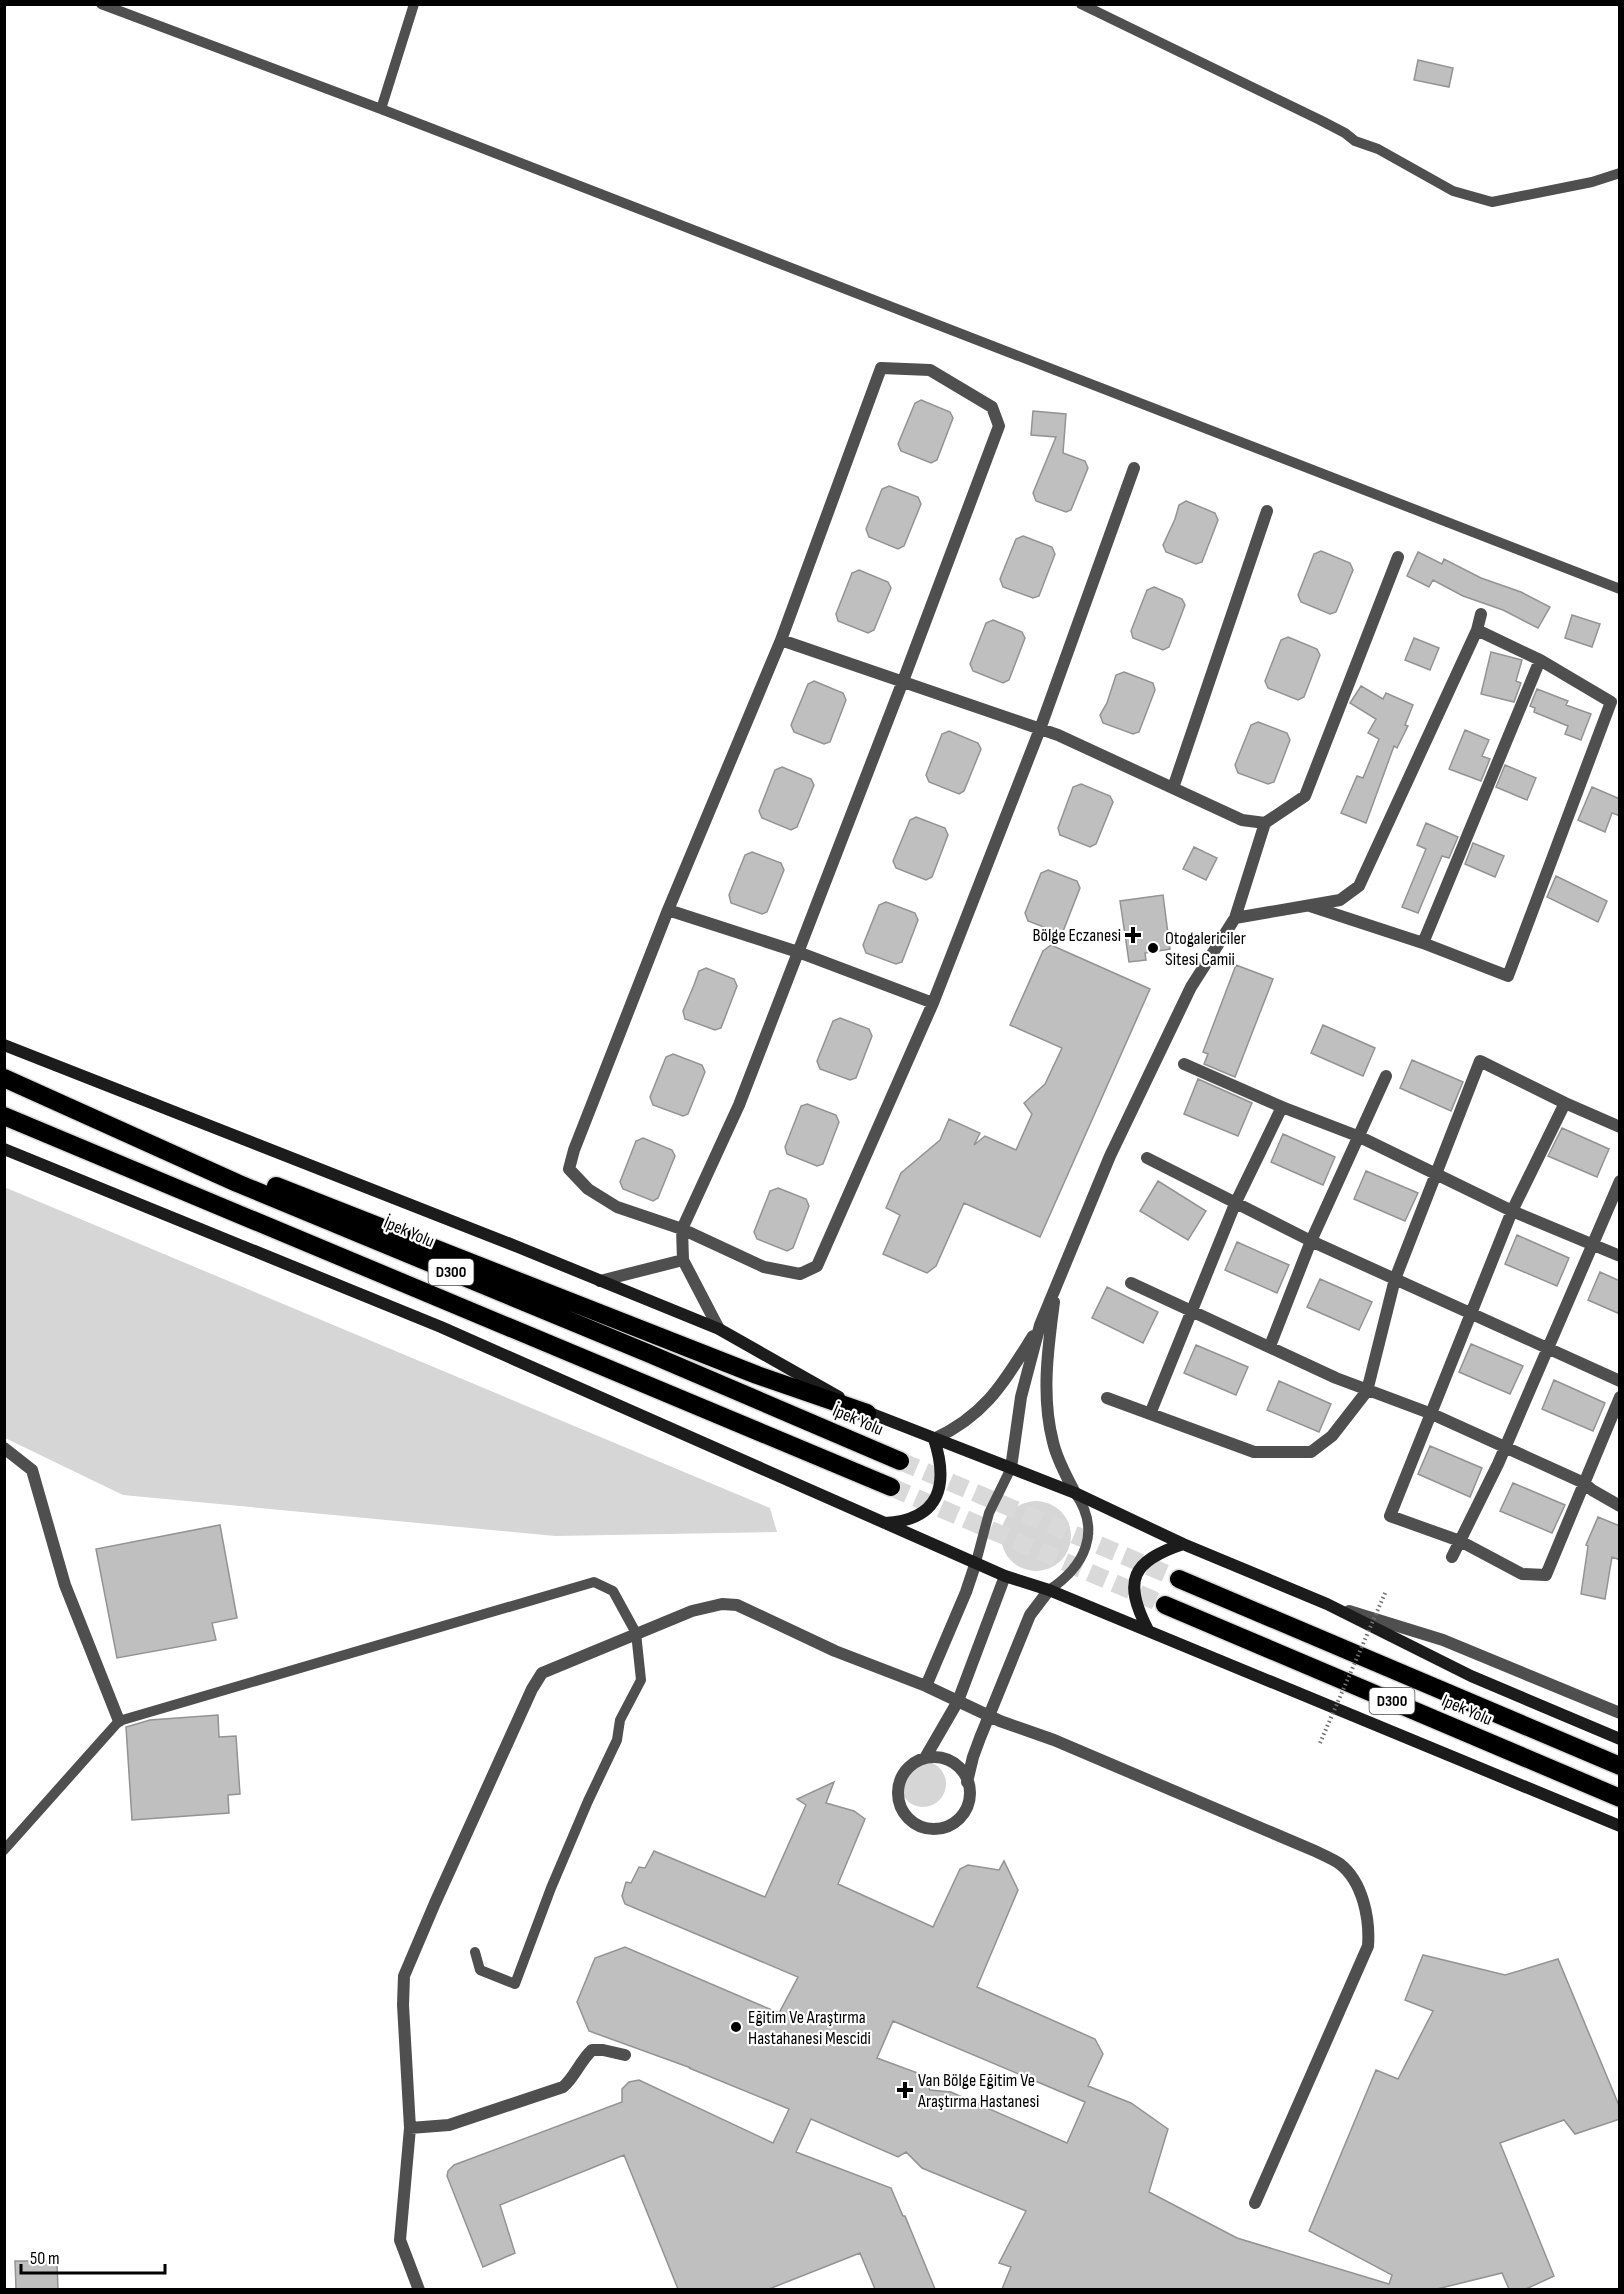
<svg xmlns="http://www.w3.org/2000/svg" width="1624" height="2294" font-family="'Sofia Sans Condensed',sans-serif">
	<style>
		.green { fill: #d6d6d6 }
		.building { fill: #bfbfbf; stroke: #939393; stroke-width: 1.5; fill-rule: evenodd }
		.lines { fill: none; stroke-linecap: round; stroke-linejoin: round }
		.highway-tunnel { stroke: #d9d9d9; stroke-width: 18; stroke-dasharray: 18 9; stroke-linecap: butt }
		.highway-casing { stroke: #dbdbdb; stroke-width: 21 }
		.lane { stroke: #4f4f4f; stroke-width: 10 }
		.street { stroke: #4f4f4f; stroke-width: 12 }
		.secondary { stroke: #1c1c1c; stroke-width: 12 }
		.highway { stroke: #000; stroke-width: 18 }
		.path-bridge { stroke: #717171; stroke-width: 4; stroke-dasharray: 1.5 3; stroke-linecap: butt }
		.poi-dot { fill: #000; stroke: #fff; stroke-width: 2 }
		.labels { text-anchor: middle; dominant-baseline: central; stroke-width: 4.5; stroke-linejoin: round; paint-order: stroke }
		.shield { fill: #fff; stroke: #4c4c4c; stroke-width: 1.5 }
		.shield-label { font-size: 16px; font-weight: bold; fill: #000 }
		.poi-label { font-size: 18px; fill: #000; stroke: #fff; text-anchor: start }
		.street-label { font-size: 18px; fill: #000; stroke: #fff }
	</style>
	<rect width="100%" height="100%" fill="#fff"/>
	<path class="green" d="M4 1187 770 1508 777 1532 555 1536 123 1495 5 1438Z
		M1001 1536a35 35 0 1 1 70 0a35 35 0 1 1-70 0Z
		M900 1784a23 23 0 1 1 46 0a23 23 0 1 1-46 0Z"/>
	<path class="building" d="M1418 60 1453 68 1449 87 1414 80Z
		M921 400 950 412 953 418 937 460 931 463 901 451 898 444 915 403Z
		M1033 411 1066 414 1063 453 1085 461 1088 468 1071 510 1066 512 1036 501 1033 493 1056 437 1031 435Z
		M889 486 918 497 921 504 904 546 898 549 869 537 866 529 882 489Z
		M1186 501 1215 513 1218 520 1202 562 1196 564 1166 552 1163 545 1175 519 1179 505Z
		M1023 536 1052 547 1055 554 1039 596 1033 598 1003 587 1000 579 1016 539Z
		M1321 551 1350 563 1353 570 1336 612 1330 614 1301 602 1298 595 1314 554Z
		M1418 552 1442 564 1444 559 1481 578 1521 592 1550 607 1538 628 1503 610 1463 596 1433 580 1429 587 1407 576Z
		M859 570 888 582 891 588 874 630 868 633 838 621 836 614 852 573Z
		M1154 587 1182 599 1185 605 1169 647 1163 650 1133 638 1131 631 1147 590Z
		M1572 615 1600 624 1592 647 1565 638Z
		M993 620 1022 632 1025 638 1009 680 1003 683 973 671 970 664 986 623Z
		M1288 637 1317 649 1320 655 1304 697 1298 700 1268 688 1265 681 1281 640Z
		M1414 638 1439 648 1430 670 1405 660Z
		M1491 652 1522 660 1516 681 1521 683 1514 702 1481 694Z
		M1124 672 1153 683 1155 690 1139 732 1133 734 1103 723 1100 715 1107 703 1116 675Z
		M814 681 843 693 846 700 830 742 824 744 794 732 791 725 808 684Z
		M1361 686 1383 699 1386 693 1413 705 1405 725 1408 726 1397 748 1394 746 1366 823 1341 813 1357 776 1363 778 1379 739 1368 733 1376 719 1350 703Z
		M1537 689 1568 701 1566 705 1591 714 1581 740 1565 734 1568 726 1534 712 1535 708 1530 706Z
		M1258 722 1287 733 1290 740 1274 782 1268 784 1238 773 1235 765 1251 725Z
		M1465 730 1489 740 1482 756 1490 759 1481 781 1449 769Z
		M949 731 978 743 981 749 964 791 959 794 929 782 926 775 942 734Z
		M1505 765 1536 778 1527 800 1496 787Z
		M782 767 811 779 814 785 797 827 791 830 762 818 759 811 775 770Z
		M1081 784 1110 796 1113 802 1096 844 1090 847 1060 835 1058 828 1073 787Z
		M1592 787 1620 799V816L1612 813 1605 832 1578 820Z
		M916 817 945 828 948 835 932 877 926 880 896 868 893 861 910 820Z
		M1426 823 1458 837 1449 858 1442 856 1418 913 1402 907 1426 849 1417 845Z
		M1473 843 1504 856 1495 877 1465 864Z
		M1194 847 1217 858 1206 880 1183 869Z
		M752 852 781 863 784 870 767 912 762 914 731 903 729 895 745 855Z
		M1048 870 1077 881 1080 888 1062 934 1028 921 1025 913 1041 873Z
		M1556 876 1607 901 1598 922 1547 897Z
		M1163 895 1170 949 1145 953 1146 960 1129 962 1120 901Z
		M886 902 915 913 918 920 902 962 896 964 866 953 863 945 879 905Z
		M1051 945 1150 989 1040 1237 964 1203 936 1266 927 1273 883 1254 900 1215 886 1208 901 1173 940 1140 949 1119 980 1133 974 1145 985 1136 1016 1150 1032 1114 1024 1103 1045 1084 1062 1048 1010 1025 1043 951Z
		M1236 965 1273 979 1235 1077 1204 1064 1208 1054 1203 1052Z
		M706 968 734 979 737 986 721 1028 715 1030 685 1019 683 1011 694 985 699 971Z
		M840 1018 869 1029 872 1036 856 1078 850 1080 820 1069 817 1061 833 1021Z
		M1323 1025 1375 1048 1363 1076 1311 1053Z
		M673 1054 702 1065 705 1072 688 1114 683 1116 653 1105 650 1097 666 1057Z
		M1412 1060 1463 1082 1451 1111 1400 1088Z
		M1198 1079 1252 1103 1238 1136 1184 1114Z
		M807 1104 836 1115 839 1122 823 1164 817 1166 787 1154 785 1147 801 1106Z
		M1562 1128 1609 1149 1597 1177 1548 1156Z
		M1283 1134 1335 1157 1323 1185 1271 1162Z
		M643 1138 672 1150 675 1156 658 1198 653 1201 623 1189 620 1182 636 1141Z
		M1366 1171 1418 1193 1405 1221 1354 1199Z
		M1158 1181 1206 1211 1188 1240 1140 1211Z
		M778 1188 806 1199 809 1206 793 1248 787 1251 757 1239 754 1232 770 1191Z
		M1517 1235 1569 1258 1557 1286 1505 1264Z
		M1237 1242 1289 1265 1277 1293 1225 1270Z
		M1600 1272 1620 1281V1314L1588 1300Z
		M1320 1279 1372 1302 1359 1330 1307 1307Z
		M1107 1287 1158 1312 1143 1343 1092 1318Z
		M1471 1344 1523 1366 1510 1394 1459 1372Z
		M1196 1345 1248 1367 1236 1395 1184 1373Z
		M1554 1380 1605 1403 1593 1431 1542 1409Z
		M1279 1381 1331 1404 1319 1432 1267 1410Z
		M1430 1446 1482 1468 1470 1497 1418 1474Z
		M1513 1483 1565 1505 1552 1533 1500 1511Z
		M1598 1517 1620 1526V1560L1612 1557 1605 1599 1581 1594 1588 1546 1586 1545Z
		M220 1525 237 1618 212 1623 216 1640 117 1658 96 1549Z
		M218 1715 219 1737 236 1736 240 1794 228 1795 229 1813 132 1820 126 1727 150 1720Z
		M834 1782 826 1803 854 1811 865 1819 838 1884 933 1927 960 1869 968 1865 999 1870 1004 1861 1018 1890 977 1987 1095 2039 1103 2054 1088 2086 1131 2103 1168 2129 1149 2192 1237 2238 1389 2284 1392 2275 1309 2231 1376 2070 1398 2079 1433 2011 1405 2000 1423 1955 1505 1975 1558 1959 1620 2108V2119L1575 2134 1564 2120 1500 2143 1554 2276 1526 2289H1509L1502 2273 1437 2289H1002L1011 2267 999 2263 1026 2211 922 2168 906 2152 898 2157 811 2119 796 2152 891 2188 903 2216H905L935 2289H875L860 2253 769 2289H678L624 2155 500 2205 515 2253 483 2267 447 2176 448 2171 454 2165 622 2102V2089L629 2082 639 2080 773 2143 789 2109 689 2068H691L589 2031 577 2002 595 1958 625 1947 779 2013 798 1977 625 1904 622 1896 626 1882 631 1883 639 1867 645 1868 654 1851 765 1897 806 1805 797 1799ZM893 2021 1085 2102 1067 2143 951 2092 930 2090 923 2075 877 2058Z
		M15 2261H57L58 2289H16Z"/>
	<g class="lines">
		<path class="highway-tunnel" d="M900 1461 1179 1579
			M891 1487 1165 1605"/>
		<defs>
			<path id="highway" d="M4 1078 237 1183 650 1354 900 1461
				M4 1116 891 1487
				M276 1186 757 1375 867 1413
				M1179 1579 1620 1766
				M1165 1605 1620 1798"/>
		</defs>
		<use href="#highway" class="highway-casing"/>
		<path class="lane" d="M101 4 381 109 1620 589
			M1081 4 1320 120 1345 133 1355 141 1378 149 1453 191 1492 202 1592 182 1620 173
			M381 109 414 4
			M976 1562 989 1513 1011 1468
			M1049 1590C1085 1566 1102 1531 1075 1493
			M4 1850 119 1721 594 1582 613 1591 636 1633 641 1680 620 1720 617 1740 588 1801 551 1888 515 1984 480 1970 475 1952"/>
		<path class="street" d="M781 640 1058 735 1242 820 1265 823 1305 796 1398 557
			M1173 788 1267 511
			M1310 906 1423 943 1508 976 1611 702 1540 660 1477 630
			M668 910 798 952 933 1003
			M1235 918 1265 823
			M1423 943 1540 660
			M1184 1064 1282 1107 1360 1137 1512 1211 1620 1256
			M1565 1103 1512 1211 1390 1516 1460 1541 1522 1574 1546 1575 1620 1397
			M1147 1158 1311 1241 1620 1381
			M683 1260 682 1229 739 1105 903 681 999 426 992 407 930 370 881 368 781 640 668 910 574 1150 569 1169 588 1189 617 1207 682 1229 764 1267 800 1274 817 1266 933 1003 1040 729 1134 468
			M600 1281 683 1260 719 1329
			M1131 1283 1336 1378 1432 1414 1584 1483 1592 1490 1620 1506
			M1054 1302C1048 1348 1041 1396 1053 1442 1057 1460 1067 1477 1075 1493
			M1270 1346 1311 1241 1386 1076
			M1107 1398 1254 1452H1311L1332 1436 1367 1391 1395 1279 1480 1061 1565 1103 1620 1127
			M1150 1414 1235 1204 1282 1107
			M934 1439C986 1415 1004 1382 1033 1336
			M4 1448 32 1470 65 1585 119 1721
			M1011 1468 1021 1397 1040 1325 1110 1156 1191 987 1235 918 1340 900 1359 886 1477 630 1481 614
			M1452 1557 1498 1464 1620 1181
			M1349 1611 1443 1640 1620 1713
			M926 1686 966 1592 976 1562
			M898 1793a36 36 0 1 1 72 0a36 36 0 1 1-72 0Z
			M925 1758 958 1701 1005 1576
			M967 1782 973 1757 980 1738 1030 1615 1049 1590
			M410 2128 449 2125 563 2087C575 2077 580 2061 592 2050H603L625 2055
			M419 2290 400 2240 410 2128 403 2005 404 1976 435 1903 532 1689 542 1673 692 1611 722 1604 737 1605 835 1651 926 1686 1000 1721 1054 1740 1315 1851C1323 1855 1333 1859 1340 1864 1363 1882 1370 1919 1368 1946L1255 2203"/>
		<path class="secondary" d="M4 1045 518 1247 719 1329 839 1397
			M4 1149 441 1327 1005 1576 1049 1590 1620 1826
			M862 1410 1075 1493 1183 1544 1327 1604 1471 1676 1620 1739
			M885 1523C940 1520 949 1485 934 1439
			M1148 1630C1122 1580 1132 1561 1183 1544"/>
		<use href="#highway" class="highway"/>
		<path class="path-bridge" d="M1320 1743 1386 1591"/>
	</g>
	<g class="poi-dot">
		<path d="M1130 926h6v6h6v6h-6v6h-6v-6h-6v-6h6z"/>
		<circle cx="1153" cy="948" r="6"/>
		<circle cx="736" cy="2027" r="6"/>
		<path d="M902 2081h6v6h6v6h-6v6h-6v-6h-6v-6h6z"/>
	</g>
	<g class="labels">
		<g class="shield">
			<rect x="428.5" y="1259" width="45" height="26" rx="4.5"/>
			<rect x="1369.5" y="1688" width="45" height="26" rx="4.5"/>
		</g>
		<g class="shield-label">
			<text x="451" y="1272">D300</text>
			<text x="1392" y="1701">D300</text>
		</g>
		<g class="poi-label">
			<text x="1121" y="935" text-anchor="end">Bölge Eczanesi</text>
			<text x="1165" y="938">Otogalericiler<tspan x="1165" dy="21">Sitesi Camii</tspan></text>
			<text x="748" y="2017">Eğitim Ve Araştırma<tspan x="748" dy="21">Hastahanesi Mescidi</tspan></text>
			<text x="918" y="2080">Van Bölge Eğitim Ve<tspan x="918" dy="21">Araştırma Hastanesi</tspan></text>
		</g>
		<g class="street-label">
			<text transform="translate(409 1232) rotate(23)">İpek Yolu</text>
			<text transform="translate(858 1420) rotate(23)">İpek Yolu</text>
			<text transform="translate(1467 1710) rotate(23)">Ipek Yolu</text>
		</g>
	</g>
	<rect width="1624" height="2294" fill="none" stroke="#000000" stroke-width="12"/>
	<path d="M21 2264v9h144v-9" fill="none" stroke="#000000" stroke-width="3"/>
	<text x="30" y="2264" font-size="18" fill="#000000" stroke="#ffffff" stroke-width="4.5" paint-order="stroke">50 m</text>
</svg>
